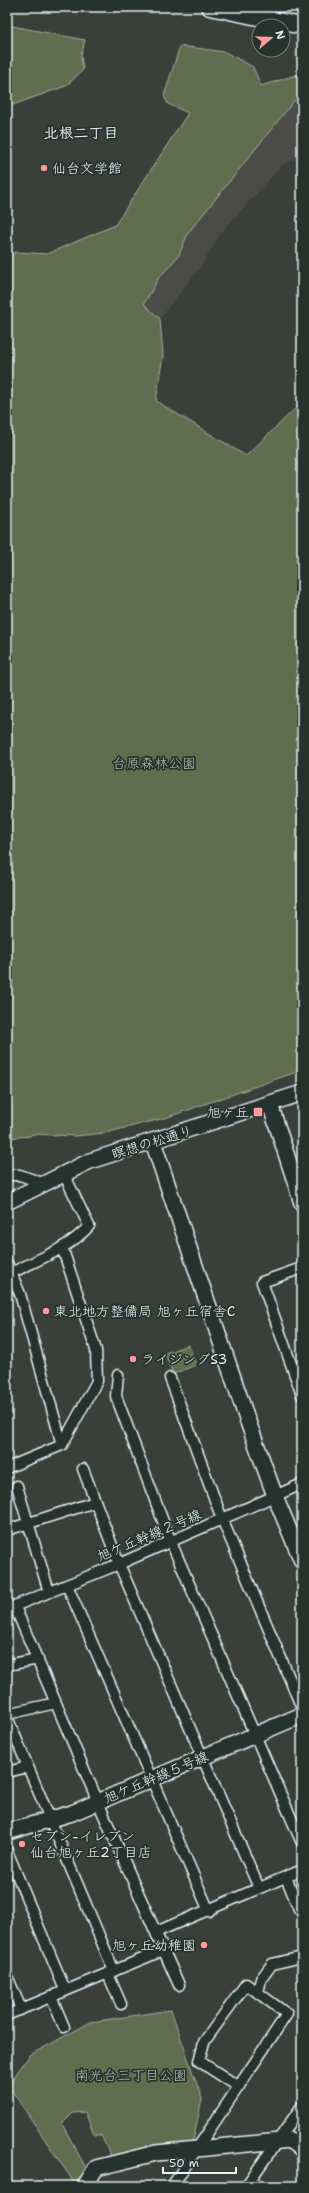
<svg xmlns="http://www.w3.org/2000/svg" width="309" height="2193" font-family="'Shantell Sans','Klee One',sans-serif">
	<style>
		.built { fill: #4b4c46 }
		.green { fill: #606d4f; stroke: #a4afa4 }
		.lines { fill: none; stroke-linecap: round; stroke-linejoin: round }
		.street-casing { stroke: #e8f1f8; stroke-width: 13 }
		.secondary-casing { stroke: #e8f1f8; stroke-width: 18 }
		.primary-casing { stroke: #e8f1f8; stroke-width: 19 }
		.street { stroke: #26332d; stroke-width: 10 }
		.secondary { stroke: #26332d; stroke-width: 15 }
		.primary { stroke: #26332d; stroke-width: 16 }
		.poi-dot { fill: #ff9aa2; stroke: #26332d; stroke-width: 1.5 }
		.labels { text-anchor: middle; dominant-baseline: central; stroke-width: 3.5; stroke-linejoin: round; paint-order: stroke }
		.poi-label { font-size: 14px; fill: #e8f1f8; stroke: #26332d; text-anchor: start }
		.park-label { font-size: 14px; fill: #b2bcb4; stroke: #26332d }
		.street-label { font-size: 14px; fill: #e8f1f8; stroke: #26332d }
		.neighbourhood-label { font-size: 15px; font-weight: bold; fill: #e8f1f8; stroke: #26332d }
	</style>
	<rect width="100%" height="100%" fill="#3a4039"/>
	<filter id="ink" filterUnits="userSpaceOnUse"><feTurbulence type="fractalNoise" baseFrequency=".025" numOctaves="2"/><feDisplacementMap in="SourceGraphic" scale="8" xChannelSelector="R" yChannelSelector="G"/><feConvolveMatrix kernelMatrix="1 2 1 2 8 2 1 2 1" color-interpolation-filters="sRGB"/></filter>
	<g filter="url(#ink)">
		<path class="built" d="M294 52 302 53V91L299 74Z
			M302 92V157L283 164 220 234 204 262 160 319 144 304 158 279 179 255 188 233Z"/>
		<path class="green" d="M7 25 85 40 81 56 83 70 66 86 7 107Z
			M180 46 225 52 253 67 261 86 299 74 302 91 188 233 179 255 158 279 144 304 160 319 163 355 156 401 246 456 302 402V1070L165 1118 105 1133 75 1136 32 1134 30 1136 7 1138V259L15 252 47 254 115 225 188 113 168 104 164 96Z
			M189 1345 196 1365 173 1374 165 1353Z
			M171 2010 202 2099 193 2141 112 2159 101 2135H94L85 2112 73 2113 62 2124 87 2170 75 2184 8 2085 30 2055 91 2022Z"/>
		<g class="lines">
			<defs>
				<path id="street" d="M7 1175H20L42 1183
					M7 1263 20 1294 62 1445
					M302 1268 262 1282 302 1395
					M7 1275C34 1261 69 1249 89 1226L64 1174
					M118 1375 116 1396 170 1540 302 1843
					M170 1378 222 1519 302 1708
					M7 1468 62 1445 97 1381 96 1350 62 1247
					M83 1469 119 1564 259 1888
					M17 1486 28 1523
					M30 1529 49 1592
					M7 1530 95 1502
					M67 1585 209 1911
					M15 1607 98 1802 179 1985
					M7 1609 119 1564 302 1484
					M7 1665 38 1659
					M7 1714 56 1703
					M7 1717 114 1971
					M7 1772 28 1767
					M7 1851 65 1990
					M286 1877 299 1909 302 1907
					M156 1932 302 1870
					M108 1974 121 2004
					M7 1976 21 2009
					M258 1993 261 1979 272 1964 302 1957
					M51 1996 64 2027
					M7 2015 164 1950
					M172 2186 287 2014 246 1984 204 2042 199 2061 239 2087
					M246 2186 302 2106"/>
				<path id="secondary" d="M270 1104 302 1203
					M153 1142 247 1419 275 1496 302 1561
					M7 1202 90 1161 302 1093
					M7 1832 72 1813 302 1715
					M85 2186 96 2168 156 2153 290 2140 302 2149"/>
				<path id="primary" d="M210 7 302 26"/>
			</defs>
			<use href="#street" class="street-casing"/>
			<use href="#secondary" class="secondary-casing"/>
			<use href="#primary" class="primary-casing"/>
			<use href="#street" class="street"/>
			<use href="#secondary" class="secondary"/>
			<use href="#primary" class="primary"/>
		</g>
	</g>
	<g class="poi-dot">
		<circle cx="44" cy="168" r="4"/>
		<rect x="253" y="1107" width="10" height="10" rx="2"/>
		<circle cx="46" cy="1311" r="4"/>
		<circle cx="133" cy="1359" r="4"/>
		<circle cx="22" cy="1844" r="4"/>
		<circle cx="204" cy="1945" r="4"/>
	</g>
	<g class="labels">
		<g class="poi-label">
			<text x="52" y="168">仙台文学館</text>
			<text x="249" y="1112" text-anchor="end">旭ヶ丘</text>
			<text x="54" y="1311">東北地方整備局 旭ヶ丘宿舎C</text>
			<text x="141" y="1359">ライジングS3</text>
			<text x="30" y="1836">セブン-イレブン<tspan x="30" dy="16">仙台旭ヶ丘2丁目店</tspan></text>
			<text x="196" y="1945" text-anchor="end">旭ヶ丘幼稚園</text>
		</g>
		<g class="park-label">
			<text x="154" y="763">台原森林公園</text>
			<text x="131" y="2075">南光台三丁目公園</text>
		</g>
		<g class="street-label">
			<text transform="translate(152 1142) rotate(-17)">瞑想の松通り</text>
			<text transform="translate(149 1535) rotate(-23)">旭ケ丘幹線２号線</text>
			<text transform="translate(156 1777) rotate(-23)">旭ケ丘幹線５号線</text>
		</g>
		<g class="neighbourhood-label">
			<text x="81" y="133">北根二丁目</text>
		</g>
	</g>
	<rect width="309" height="2193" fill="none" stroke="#26332d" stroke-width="24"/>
	<rect x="12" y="12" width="285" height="2169" fill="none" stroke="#e8f1f8" stroke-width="1.5" filter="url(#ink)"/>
	<g transform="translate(271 38) rotate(71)"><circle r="19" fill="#26332d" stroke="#747f7e"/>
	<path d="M0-3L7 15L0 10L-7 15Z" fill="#ff9aa2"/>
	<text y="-6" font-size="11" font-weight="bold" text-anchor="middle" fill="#e8f1f8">N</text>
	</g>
	<path d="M163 2167v6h73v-6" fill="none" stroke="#e8f1f8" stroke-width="2"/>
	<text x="169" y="2167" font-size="12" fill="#e8f1f8" stroke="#26332d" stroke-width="3" paint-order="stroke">50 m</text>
</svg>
